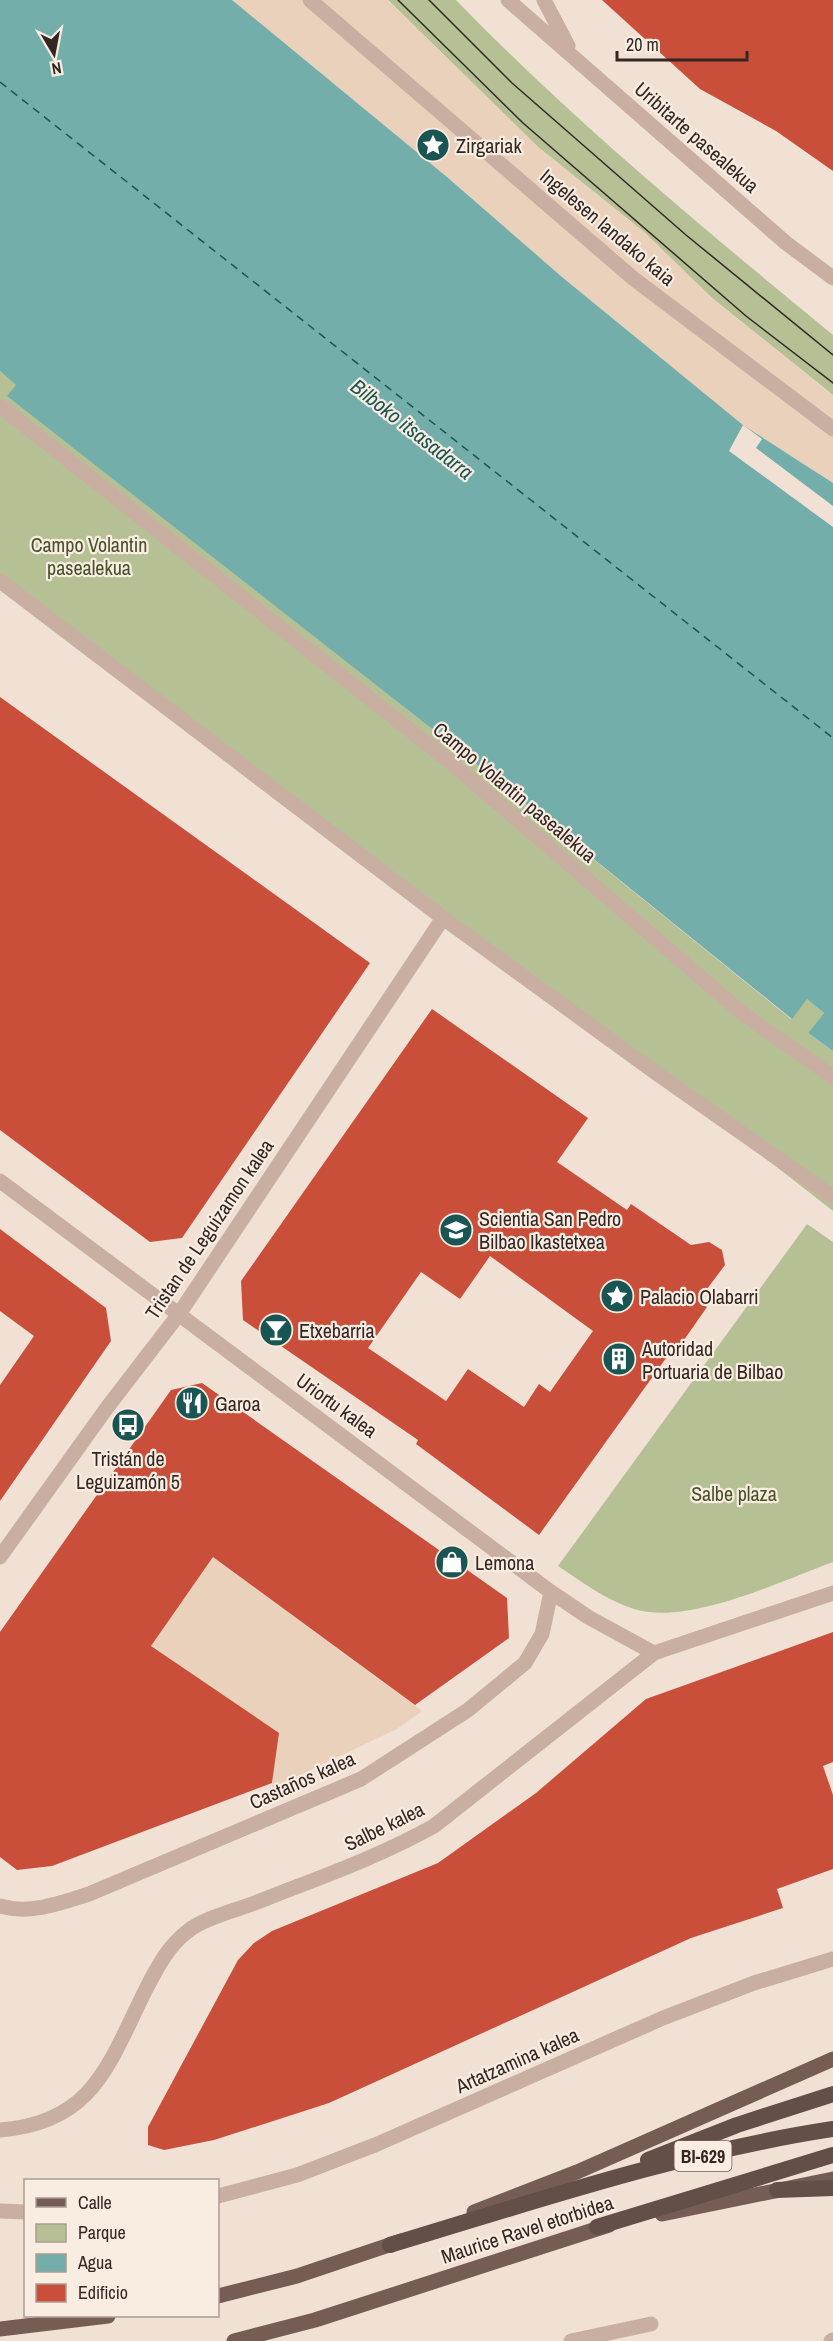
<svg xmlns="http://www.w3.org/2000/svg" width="833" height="2341" font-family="'Archivo Narrow',sans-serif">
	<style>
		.green { fill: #b6c095 }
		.plaza { fill: #ead1bb }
		.water { fill: #73aeab }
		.pier { fill: #f1e1d5 }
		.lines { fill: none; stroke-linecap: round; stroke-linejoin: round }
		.ferry { stroke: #195553; stroke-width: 1.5; stroke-dasharray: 8 6; stroke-linecap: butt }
		.building { fill: #ca4f3a; fill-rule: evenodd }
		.service { stroke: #c9afa1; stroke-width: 15 }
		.pedestrian { stroke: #c9afa1; stroke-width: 15 }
		.minor { stroke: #c9afa1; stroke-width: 15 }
		.primary { stroke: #755c54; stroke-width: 15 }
		.trunk { stroke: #644e48; stroke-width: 16 }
		.tram { stroke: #332724; stroke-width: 1.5 }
		.primary-bridge { stroke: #755c54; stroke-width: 15 }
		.labels { text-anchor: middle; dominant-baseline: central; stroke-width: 4.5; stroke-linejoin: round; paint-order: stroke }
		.shield { fill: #f9ece1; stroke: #6e625d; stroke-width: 1.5 }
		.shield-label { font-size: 18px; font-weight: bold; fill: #332724 }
		.street-label { font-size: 20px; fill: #332724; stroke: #f9ece1 }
		.poi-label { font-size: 20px; fill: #332724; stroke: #f9ece1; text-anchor: start }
		.park-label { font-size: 20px; fill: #465227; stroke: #f9ece1 }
		.water-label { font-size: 21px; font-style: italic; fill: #195553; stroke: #f9ece1 }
	</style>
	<rect width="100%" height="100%" fill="#f1e1d5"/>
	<path class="green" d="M388 0H456C572 120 704 229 833 335V395L712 298 644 232 538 147Z
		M0 371 17 385 8 396 455 747 791 1019 806 998 824 1013 808 1033 833 1051V1211L633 1055 0 581Z
		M807 1224 833 1242V1562C781 1581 688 1626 634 1609 606 1600 582 1582 558 1566Z"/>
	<path class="plaza" d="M232 0H388L538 147 644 232 712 298 833 395V483L743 425 562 277 447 177Z
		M213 1557 422 1711 397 1729 272 1788 278 1733 151 1646Z"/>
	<path class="water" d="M0 0H232L447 177 562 277 743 425 833 483V1051L808 1033 824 1013 807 999 792 1019 455 747 7 396 16 385 0 371Z"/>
	<path class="pier" d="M743 425 762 439 756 448 833 506V527L729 451Z"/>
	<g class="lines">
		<path class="ferry" d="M0 82 833 738"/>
	</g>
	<path class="building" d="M602 0H833V171L776 131 700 89Z
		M0 697 370 963 182 1238 150 1242 0 1130Z
		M432 1009 588 1118 557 1162 627 1210 631 1204 691 1245 709 1242 722 1250 725 1265 698 1301 707 1307 677 1350 674 1347 539 1535 416 1444 418 1440 243 1320 241 1281ZM490 1256 593 1331 550 1392 539 1384 524 1407 468 1369 446 1401 368 1348 421 1272 460 1299Z
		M0 1229 106 1308 111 1341 0 1501V1385L34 1336 0 1311Z
		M202 1383 507 1598 509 1638 415 1705 213 1557 151 1646 279 1733 272 1783 52 1866 17 1870 0 1857V1632L171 1390Z
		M833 1632V1762L823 1766 833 1795V1869L777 1889 783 1908 691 1938 329 2103 214 2140 164 2150 148 2145V2127L238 1960 254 1943 272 1931 438 1863 536 1793 646 1699Z"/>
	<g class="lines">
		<path class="service" d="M571 2341 651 2324
			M831 2341 833 2340"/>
		<path class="pedestrian" d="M310 0 634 279 833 429
			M0 406 455 766 742 1013 833 1077
			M218 2196 297 2175 375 2145 663 2018 754 1983 833 1959
			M0 2211 26 2212"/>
		<path class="minor" d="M508 0 786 243 833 278
			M544 0 568 46
			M0 581 443 918 656 1073 833 1197
			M0 1181 551 1592 588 1617 654 1653
			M0 1557 106 1409 179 1314 443 918
			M0 1906C30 1915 60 1903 89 1894L361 1779 468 1710 525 1663 542 1634 551 1592
			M0 2130C94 2123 109 2063 146 1989 157 1968 168 1946 188 1931 202 1919 236 1910 255 1903 315 1879 377 1858 434 1826L654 1653 833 1593"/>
		<path class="primary" d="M474 2212 577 2172 833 2059
			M662 2214 833 2179
			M218 2296 297 2276 401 2241
			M234 2341 315 2320 609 2225"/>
		<path class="trunk" d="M648 2160 737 2125 833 2094
			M777 2190 833 2188
			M597 2227 833 2155
			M390 2245C536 2201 682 2152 833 2129"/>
		<path class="tram" d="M398 0 523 123 746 316 833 383
			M429 0 512 83 686 235 833 355"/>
		<path class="primary-bridge" d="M0 2329 108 2316"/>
	</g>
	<defs>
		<symbol id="sight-disc" viewBox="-11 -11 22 22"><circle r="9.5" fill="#195553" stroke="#f9ece1"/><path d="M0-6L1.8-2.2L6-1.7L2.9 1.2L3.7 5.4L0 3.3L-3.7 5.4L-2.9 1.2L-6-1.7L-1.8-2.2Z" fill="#fff"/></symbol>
		<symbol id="school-disc" viewBox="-11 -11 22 22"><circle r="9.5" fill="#195553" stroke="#f9ece1"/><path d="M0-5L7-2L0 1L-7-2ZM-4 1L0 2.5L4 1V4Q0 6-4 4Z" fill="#fff"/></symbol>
		<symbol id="bar-disc" viewBox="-11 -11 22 22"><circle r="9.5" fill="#195553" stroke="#f9ece1"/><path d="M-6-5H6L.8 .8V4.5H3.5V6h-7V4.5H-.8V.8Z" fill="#fff"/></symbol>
		<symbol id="building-disc" viewBox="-11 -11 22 22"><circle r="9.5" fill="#195553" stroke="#f9ece1"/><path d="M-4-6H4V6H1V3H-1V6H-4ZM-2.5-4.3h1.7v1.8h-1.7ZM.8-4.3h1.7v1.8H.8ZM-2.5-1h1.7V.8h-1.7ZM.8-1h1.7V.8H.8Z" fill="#fff"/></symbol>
		<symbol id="restaurant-disc" viewBox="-11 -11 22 22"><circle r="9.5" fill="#195553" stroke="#f9ece1"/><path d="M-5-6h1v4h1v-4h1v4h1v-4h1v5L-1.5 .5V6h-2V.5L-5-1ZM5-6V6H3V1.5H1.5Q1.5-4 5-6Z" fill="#fff"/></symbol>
		<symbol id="bus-disc" viewBox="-11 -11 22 22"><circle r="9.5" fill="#195553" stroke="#f9ece1"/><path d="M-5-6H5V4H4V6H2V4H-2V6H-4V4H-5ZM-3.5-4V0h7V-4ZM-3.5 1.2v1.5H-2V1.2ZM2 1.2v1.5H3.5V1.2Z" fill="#fff"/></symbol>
		<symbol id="shop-disc" viewBox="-11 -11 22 22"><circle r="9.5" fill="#195553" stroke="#f9ece1"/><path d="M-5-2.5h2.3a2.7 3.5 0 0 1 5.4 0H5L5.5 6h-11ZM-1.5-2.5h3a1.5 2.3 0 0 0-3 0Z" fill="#fff"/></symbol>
	</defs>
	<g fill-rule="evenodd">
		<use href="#sight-disc" x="414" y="126" width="38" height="38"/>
		<use href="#school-disc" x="437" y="1211" width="38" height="38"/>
		<use href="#sight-disc" x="598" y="1277" width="38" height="38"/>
		<use href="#bar-disc" x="257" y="1311" width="38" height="38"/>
		<use href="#building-disc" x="600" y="1340" width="38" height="38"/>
		<use href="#restaurant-disc" x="173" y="1384" width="38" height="38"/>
		<use href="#bus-disc" x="109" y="1406" width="38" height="38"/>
		<use href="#shop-disc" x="433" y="1543" width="38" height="38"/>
	</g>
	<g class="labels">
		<rect class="shield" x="674.5" y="2141" width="57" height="30" rx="4.5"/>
		<g class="shield-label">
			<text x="703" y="2156">BI-629</text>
		</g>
		<g class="street-label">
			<text transform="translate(697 137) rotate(41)">Uribitarte pasealekua</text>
			<text transform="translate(608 227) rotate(40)">Ingelesen landako kaia</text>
			<text transform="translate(515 792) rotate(40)">Campo Volantin pasealekua</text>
			<text transform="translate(209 1229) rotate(-56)">Tristan de Leguizamon kalea</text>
			<text transform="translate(337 1405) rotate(36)">Uriortu kalea</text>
			<text transform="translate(302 1780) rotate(-24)">Castaños kalea</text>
			<text transform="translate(384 1826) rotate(-26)">Salbe kalea</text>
			<text transform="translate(517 2060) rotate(-24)">Artatzamina kalea</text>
			<text transform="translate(527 2229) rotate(-18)">Maurice Ravel etorbidea</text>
		</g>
		<g class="poi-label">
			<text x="456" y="145">Zirgariak</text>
			<text x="479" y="1218">Scientia San Pedro<tspan x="479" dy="23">Bilbao Ikastetxea</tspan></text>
			<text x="640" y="1296">Palacio Olabarri</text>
			<text x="299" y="1330">Etxebarria</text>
			<text x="642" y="1348">Autoridad<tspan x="642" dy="23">Portuaria de Bilbao</tspan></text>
			<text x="215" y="1403">Garoa</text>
			<text x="128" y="1458" text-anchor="middle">Tristán de<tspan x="128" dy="23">Leguizamón 5</tspan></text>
			<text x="475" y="1562">Lemona</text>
		</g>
		<g class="park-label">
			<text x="89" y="544">Campo Volantin<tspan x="89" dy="23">pasealekua</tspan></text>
			<text x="734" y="1493">Salbe plaza</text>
		</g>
		<g class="water-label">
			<text transform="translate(412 429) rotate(38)">Bilboko itsasadarra</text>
		</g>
	</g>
	<rect x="24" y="2179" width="195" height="138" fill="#f9ece1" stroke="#aa9d95" stroke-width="1.5"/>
	<rect x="36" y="2198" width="30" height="9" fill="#755c54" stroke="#aa9d95" stroke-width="1.5"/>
	<text x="78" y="2209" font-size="18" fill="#332724">Calle</text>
	<rect x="36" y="2224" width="30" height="18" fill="#b6c095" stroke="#aa9d95" stroke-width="1.5"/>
	<text x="78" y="2239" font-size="18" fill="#332724">Parque</text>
	<rect x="36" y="2254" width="30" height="18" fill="#73aeab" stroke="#aa9d95" stroke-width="1.5"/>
	<text x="78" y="2269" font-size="18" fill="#332724">Agua</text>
	<rect x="36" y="2284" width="30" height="18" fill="#ca4f3a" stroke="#aa9d95" stroke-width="1.5"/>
	<text x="78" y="2299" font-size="18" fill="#332724">Edificio</text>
	<g transform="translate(54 54) rotate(170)" stroke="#f9ece1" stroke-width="4.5" paint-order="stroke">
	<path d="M0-4.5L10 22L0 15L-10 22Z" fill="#332724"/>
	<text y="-9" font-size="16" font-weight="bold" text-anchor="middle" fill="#332724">N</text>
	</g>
	<path d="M617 51v9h130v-9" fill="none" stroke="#332724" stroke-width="3"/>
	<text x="626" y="51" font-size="18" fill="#332724" stroke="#f9ece1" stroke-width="4.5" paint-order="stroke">20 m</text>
</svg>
